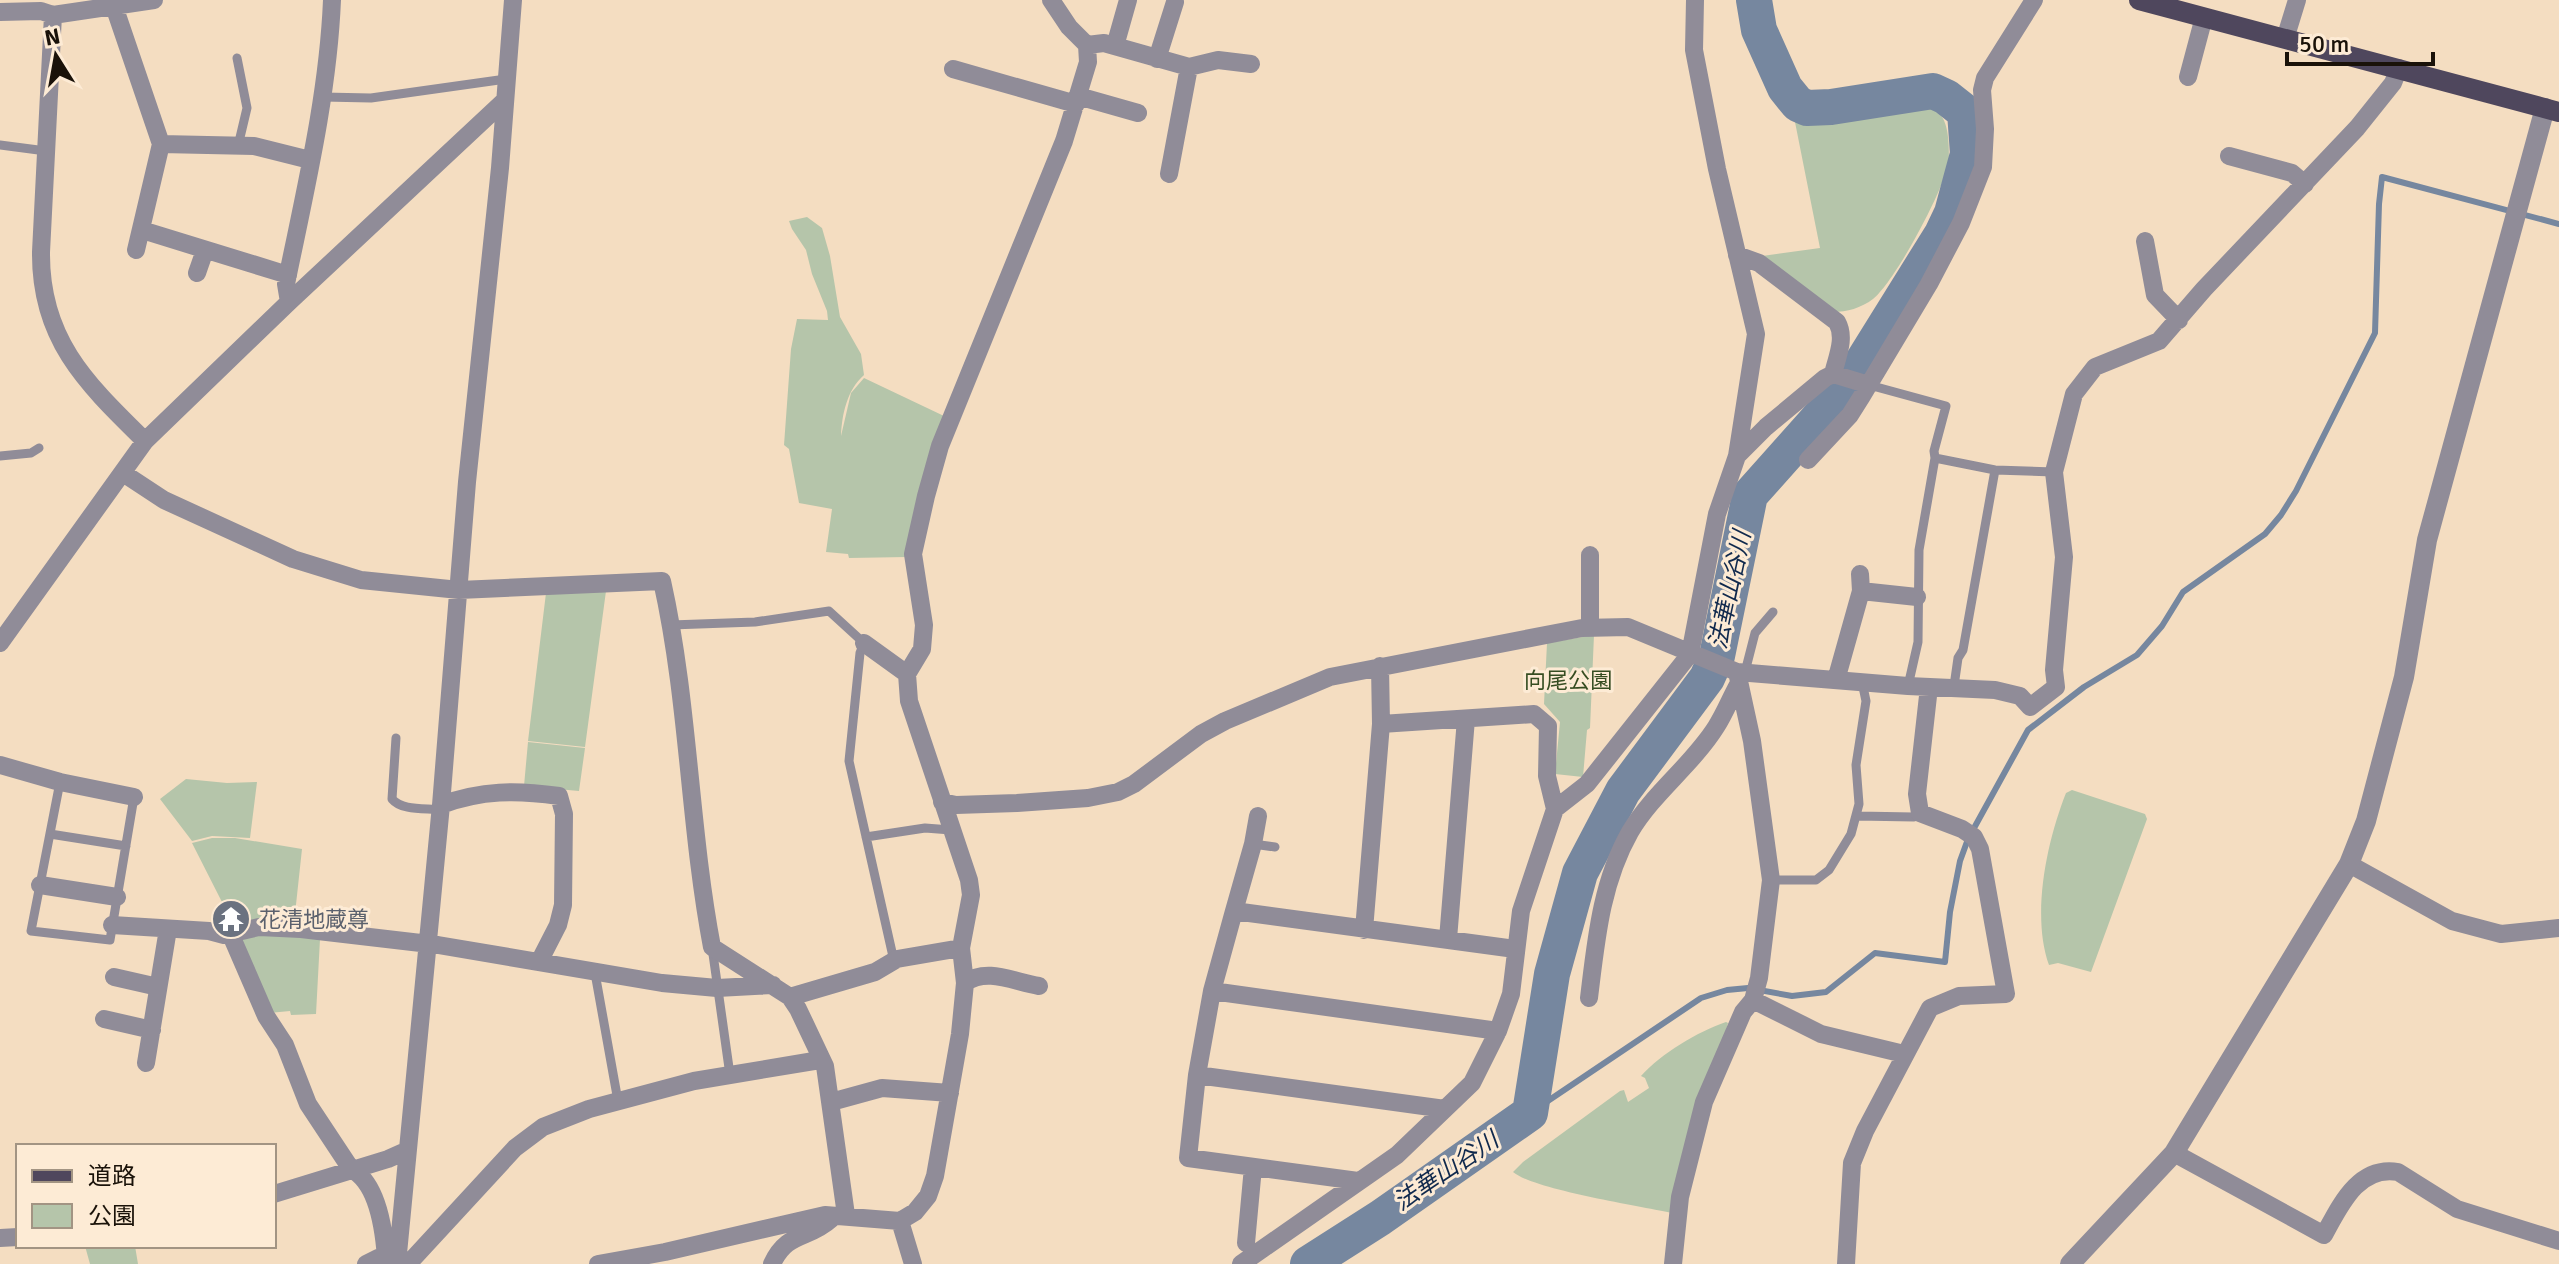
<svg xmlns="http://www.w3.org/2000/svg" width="2559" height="1264" font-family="Signika,'Noto Sans JP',sans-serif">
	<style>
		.green { fill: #b5c5aa }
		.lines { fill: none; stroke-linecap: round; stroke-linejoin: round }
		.stream { stroke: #76879f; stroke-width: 6 }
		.river { stroke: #76879f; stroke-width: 36 }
		.service { stroke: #908c98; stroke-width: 9 }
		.minor { stroke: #908c98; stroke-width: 18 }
		.tertiary { stroke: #908c98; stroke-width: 20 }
		.primary { stroke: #4f475d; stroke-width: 20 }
		.labels { text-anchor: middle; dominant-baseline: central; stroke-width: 6; stroke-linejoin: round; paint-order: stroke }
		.park-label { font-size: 22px; fill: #364d22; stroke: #fdebd5 }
		.worship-label { font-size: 22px; fill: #5b616d; stroke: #fdebd5; text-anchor: start }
		.water-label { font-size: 24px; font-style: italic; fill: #10294d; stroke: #fdebd5 }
	</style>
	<rect width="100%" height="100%" fill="#f4ddc1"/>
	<path class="green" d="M1891 104C1908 104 1932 101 1942 117 1949 127 1949 148 1949 160 1946 187 1894 283 1873 299 1861 308 1847 312 1833 312L1755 257 1820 248 1794 117Z
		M807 217 822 228 830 256 840 317 861 354 864 375C847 390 842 414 841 436L851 393 864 378 944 416 907 557 849 558 848 554 826 552 832 509 799 503 789 449 784 445 791 349 797 319 828 320 827 311 812 274 806 250 792 229 789 221Z
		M606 591 585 747 528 741 546 593Z
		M1594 635 1590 728 1587 730 1583 777 1555 774 1560 722 1544 704 1547 643Z
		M528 742 585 748 579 791 524 786Z
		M186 779 227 783 257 782 250 838 212 836 192 841 160 799Z
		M2072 790 2145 814 2147 819 2091 972 2058 963 2049 965C2031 915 2047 841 2066 793Z
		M212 838H235L302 849 294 923H276L275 919 243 922 235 909 224 906 192 843Z
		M242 932 320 939 316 1014 291 1015 290 1011 269 1013 237 937Z
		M1726 1022 1728 1023 1677 1214C1645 1207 1534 1190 1513 1172L1523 1162 1620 1091 1624 1090 1628 1102 1649 1088 1645 1078 1641 1076C1662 1053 1697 1032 1726 1022Z
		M85 1246H135L138 1264H90Z"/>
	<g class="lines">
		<path class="stream" d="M1530 1113 1701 998 1727 990 1748 988 1792 996 1826 992 1875 953 1945 962 1950 912 1960 861 1968 839 2028 730 2084 687 2137 655 2162 626 2183 592 2265 534 2281 515 2296 491 2375 333 2379 204 2382 177 2559 224"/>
		<path class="river" d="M1308 1264 1380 1218 1530 1113 1552 974 1580 873 1623 791 1707 678 1717 656 1750 495 1848 385 1942 234 1952 213 1968 154 1965 112 1946 97 1933 91 1831 107 1807 108 1798 104 1785 88 1759 30 1754 0"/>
		<path class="service" d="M237 58 247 108 238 146
			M323 97 371 98 506 79
			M0 145 46 151
			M1869 385 1946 406 1934 451 1935 458 1919 550 1918 642 1908 686
			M0 456 31 453 39 448
			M1935 458 1995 470 2054 472
			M671 625 755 622 829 611 864 643 860 653 849 761 894 961
			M1745 672 1755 633 1773 612
			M1954 686 1958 658 1963 650 1995 470
			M396 738 392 799C402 811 425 808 441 810
			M60 782 31 931 110 940 134 797
			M1857 816 1914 817 1920 813
			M50 834 126 846
			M866 837 925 828 951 830
			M1253 844 1275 847
			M1771 880H1816L1829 870 1851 834 1859 804 1856 765 1866 701 1862 682
			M712 947 730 1075
			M595 973 618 1101"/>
		<path class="minor" d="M114 6 161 144 136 250
			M0 12 41 11 53 15 154 0
			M53 15 41 252C40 340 87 384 145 441
			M2285 39 2297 0
			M1087 45 1104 43 1189 67 1218 60 1251 64
			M1115 46 1128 0
			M1157 59 1175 2
			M953 69 1076 104
			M2188 77 2204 17
			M1078 96 1138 113
			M161 144 254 146 310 160
			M2229 156 2292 173 2305 184
			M1169 174 1189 67
			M142 230 288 275
			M2145 241 2155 295 2179 320
			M1737 255 1759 263 1837 322C1846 338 1837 357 1833 374
			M197 273 205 250
			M289 302 286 284C305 191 328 96 332 0
			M1737 456 1766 427 1825 378 1833 374 1869 385
			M1808 460 1850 415 1862 396 1929 284 1961 223 1983 167 1985 129 1982 90 1985 78 2034 0
			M123 473 164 500 293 559 361 580 459 590 662 581C689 702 689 826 712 947L790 997 798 1009 825 1066 846 1215
			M1590 555V627
			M1861 591 1917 597
			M0 643 145 441 289 302 503 102
			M864 643 907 674
			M1836 680 1861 591 1860 574
			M1381 724 1534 714 1548 726 1547 776 1555 809
			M0 765 60 782 134 797
			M942 802 956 805 1017 803 1088 798 1118 792 1134 784 1201 734 1225 721 1330 677 1582 628 1628 627 1737 672 1908 686 1995 690 2020 696 2030 707 2056 687 2054 670 2064 557 2054 472 2074 394 2095 367 2159 341 2204 289 2357 128 2393 83 2399 68
			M441 805C482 790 516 790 559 796L564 814 563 905 558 925 539 962
			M2349 864 2452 921 2501 934 2559 928
			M40 885 117 897
			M1234 911 1253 844 1258 816
			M112 925 209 931 224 935 259 927 301 929 438 945 662 983 717 988 773 985
			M1364 930 1381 724 1380 666
			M230 933 266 1016 285 1045 308 1104 351 1169C378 1183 384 1230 386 1258
			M1448 939 1466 719
			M114 977 158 987
			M965 983C987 967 1014 982 1039 986
			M1212 991 1498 1031
			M790 997 875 972 897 959 961 948
			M1589 998C1596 941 1601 883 1630 832 1653 793 1692 765 1716 727 1725 713 1731 697 1739 683
			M1753 1000 1821 1034 1904 1054
			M104 1019 152 1030
			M146 1063 168 929
			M1197 1075 1445 1109
			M831 1102 882 1088 950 1093
			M2174 1153 2324 1235C2340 1206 2358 1165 2398 1172L2457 1209 2559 1241
			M1358 1181 1188 1158 1197 1075 1212 991 1234 911 1515 949
			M274 1194 388 1159 406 1151
			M900 1221 913 1264
			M0 1238 18 1237
			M1246 1243 1253 1167
			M366 1264 378 1258 395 1257
			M397 1264 441 805 467 482 500 168 513 0
			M408 1264 515 1148 543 1127 589 1109 694 1081 820 1060
			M598 1264 665 1252 825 1215 900 1221 915 1212 928 1196 935 1176 960 1034 965 983 961 948 971 895 969 880 909 701 907 674 922 649 924 625 913 554 926 496 940 446 1064 141 1088 62 1087 45 1069 27 1051 0
			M772 1264C787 1231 808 1240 831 1219
			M1241 1264 1397 1155 1472 1083 1498 1031 1511 994 1521 911 1555 809 1587 784 1690 654 1717 514 1737 456 1756 334 1717 169 1694 50 1695 0
			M1673 1264 1680 1197 1704 1102 1743 1012 1753 1000 1759 978 1771 880 1752 741 1737 672
			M1846 1264 1852 1163 1865 1131 1930 1008 1959 996 2006 994 1980 849 1974 837 1962 829 1920 813 1917 794 1929 687"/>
		<path class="tertiary" d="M2070 1264 2174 1153 2349 864 2366 821 2404 677 2427 540 2545 108"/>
		<path class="primary" d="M2139 0 2559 112"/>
	</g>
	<defs>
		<symbol id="temple-disc" viewBox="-11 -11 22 22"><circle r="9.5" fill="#6b7280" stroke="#fdebd5"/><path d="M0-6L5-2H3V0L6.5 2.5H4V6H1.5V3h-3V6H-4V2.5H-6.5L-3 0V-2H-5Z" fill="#fff"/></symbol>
	</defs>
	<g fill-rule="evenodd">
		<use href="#temple-disc" x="209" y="897" width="44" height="44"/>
	</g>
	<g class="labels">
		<g class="park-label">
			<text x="1568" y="680">向尾公園</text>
		</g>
		<g class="worship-label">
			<text x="259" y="919">花清地蔵尊</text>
		</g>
		<g class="water-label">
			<text transform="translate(1730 590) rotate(-78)">法華山谷川</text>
			<text transform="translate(1446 1171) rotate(-34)">法華山谷川</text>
		</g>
	</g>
	<rect x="16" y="1144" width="260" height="104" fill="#fdebd5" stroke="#a29483" stroke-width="2"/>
	<rect x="32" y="1170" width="40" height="12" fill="#4f475d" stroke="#a29483" stroke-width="2"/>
	<text x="88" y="1184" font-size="24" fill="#1a1209">道路</text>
	<rect x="32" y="1204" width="40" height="24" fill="#b5c5aa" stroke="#a29483" stroke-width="2"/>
	<text x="88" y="1224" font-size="24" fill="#1a1209">公園</text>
	<g transform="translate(56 56) rotate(349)" stroke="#fdebd5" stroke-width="6" paint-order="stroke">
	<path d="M0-6L14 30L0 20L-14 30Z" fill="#1a1209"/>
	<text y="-12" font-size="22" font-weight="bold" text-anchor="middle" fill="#1a1209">N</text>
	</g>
	<path d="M2287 52v12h146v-12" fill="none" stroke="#1a1209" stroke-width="4"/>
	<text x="2299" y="52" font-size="24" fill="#1a1209" stroke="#fdebd5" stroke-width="6" paint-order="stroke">50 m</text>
</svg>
